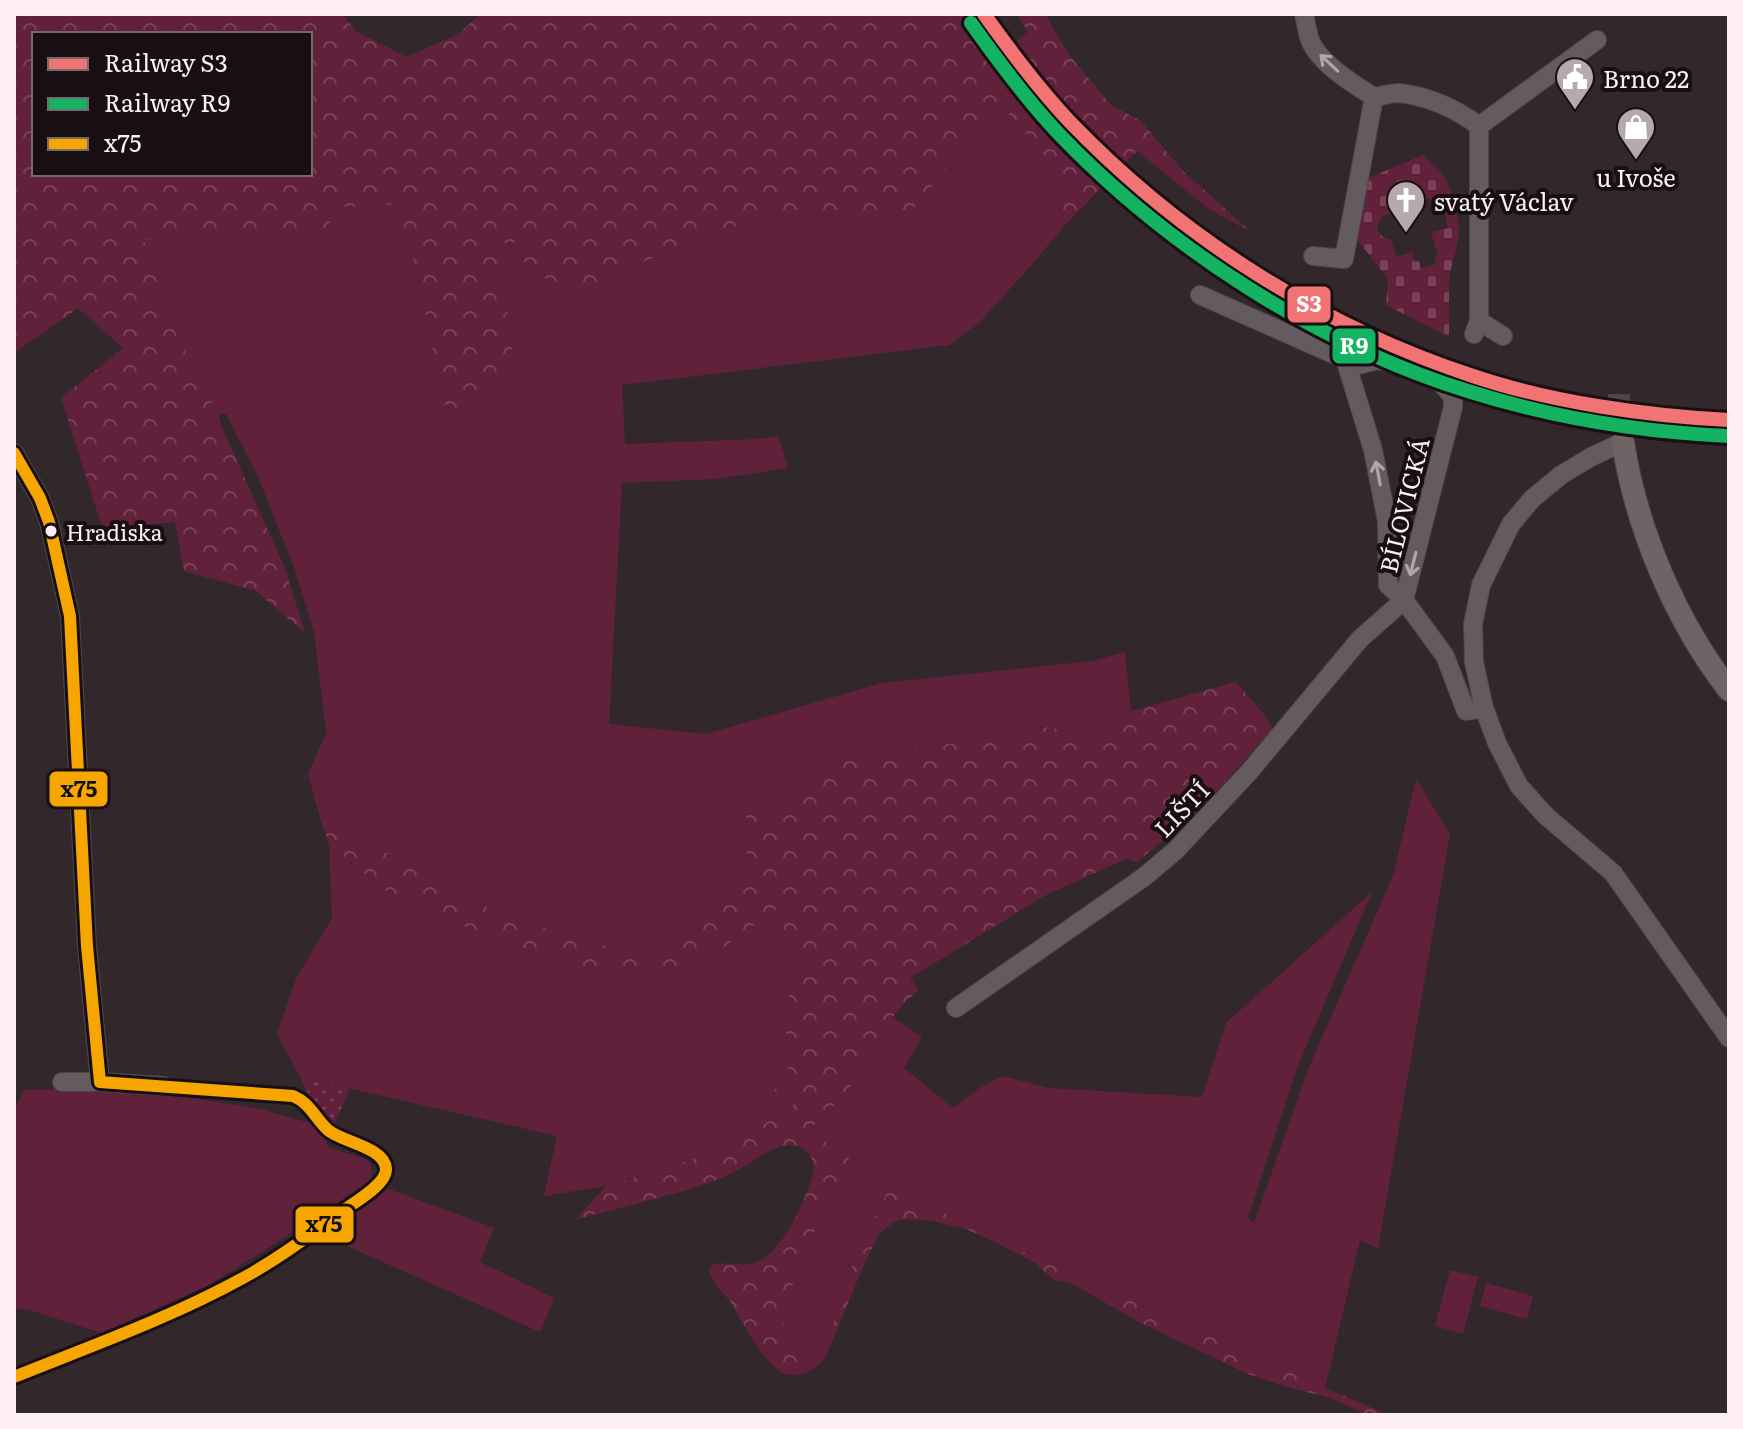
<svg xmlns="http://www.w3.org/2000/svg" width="1743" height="1429" font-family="Literata,serif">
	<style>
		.grass { fill: url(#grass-dots) }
		.forest { fill: url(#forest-crowns); fill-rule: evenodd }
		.cemetery { fill: url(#cemetery-stones); fill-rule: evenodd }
		.garden { fill: #62213b }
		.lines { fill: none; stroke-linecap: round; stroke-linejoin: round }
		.major-tunnel { stroke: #504649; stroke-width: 22; stroke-dasharray: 22 11; stroke-linecap: butt }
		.minor-casing { stroke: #4f4648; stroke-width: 20 }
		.major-casing { stroke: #4f4648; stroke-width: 24 }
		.minor { stroke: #645b5e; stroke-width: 18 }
		.major { stroke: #706366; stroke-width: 22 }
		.bus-1-casing { stroke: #180f12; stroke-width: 18 }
		.bus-1 { stroke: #f7a600; stroke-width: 12 }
		.rail-1-casing { stroke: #180f12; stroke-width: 20 }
		.rail-2-casing { stroke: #180f12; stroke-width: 20 }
		.rail-1 { stroke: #f27373; stroke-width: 14 }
		.rail-2 { stroke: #13b361; stroke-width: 14 }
		.oneway { stroke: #b0a5a8 }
		.bus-dot { fill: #fdeff2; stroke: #180f12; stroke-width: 3 }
		.labels { text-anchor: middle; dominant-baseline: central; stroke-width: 8; stroke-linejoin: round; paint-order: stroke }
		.bus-label { font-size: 22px; fill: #fdeff2; stroke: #180f12; text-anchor: start }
		.poi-label { font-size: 24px; fill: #fdeff2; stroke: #180f12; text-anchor: start }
		.street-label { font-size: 24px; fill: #fdeff2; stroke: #180f12 }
		.line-badge { stroke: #180f12; stroke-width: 3 }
		.badge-label { font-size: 22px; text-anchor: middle; font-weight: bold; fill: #fff }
		.pale-badge-label { font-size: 22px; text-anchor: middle; font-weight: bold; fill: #111 }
	</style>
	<defs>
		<pattern id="grass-dots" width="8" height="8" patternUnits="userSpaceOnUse" patternTransform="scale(2)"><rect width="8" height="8" fill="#62213b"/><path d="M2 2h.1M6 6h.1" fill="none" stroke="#794258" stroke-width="1.8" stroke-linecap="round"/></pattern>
		<pattern id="forest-crowns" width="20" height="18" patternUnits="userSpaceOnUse" patternTransform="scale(2)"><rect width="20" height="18" fill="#62213b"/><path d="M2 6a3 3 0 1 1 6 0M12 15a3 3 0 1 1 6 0" fill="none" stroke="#794258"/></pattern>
		<pattern id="cemetery-stones" width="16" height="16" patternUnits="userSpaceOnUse" patternTransform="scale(2)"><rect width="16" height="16" fill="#62213b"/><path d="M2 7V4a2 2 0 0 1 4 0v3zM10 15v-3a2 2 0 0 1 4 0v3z" fill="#794258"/></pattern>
	</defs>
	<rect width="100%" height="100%" fill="#32282b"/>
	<path class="grass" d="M300 1077 350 1089 334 1124C317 1111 309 1096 300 1077Z"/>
	<path class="forest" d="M14 14H342L356 31 406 57 457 35 480 14H976L1002 52 1028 32 1017 14H1045L1069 55 1111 105 1141 121 1183 171 1251 232 1209 209 1137 151 1065 225 1052 165 959 153 912 211 881 219 856 216 780 215 730 229 676 248 573 293 562 291 525 263 515 367 499 396 483 405 467 409 445 407 409 241 359 208 325 207 334 232 144 240 170 322 218 414 221 425 286 571 305 633 256 591 184 571 175 522 102 527 61 398 123 348 78 308 14 353ZM34 34H310V174H34Z
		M1236 682 1266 717 1272 729 1202 808 1137 862 1126 859 1046 895 910 978 919 990 904 1003 893 1017 847 1093 810 1130 853 1161 797 1265 827 1347 842 1288 889 1185 1049 1264 1325 1388 1389 1415H1367L1330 1398 1284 1386 1248 1374 1137 1321 1071 1283 1055 1280 1046 1273 1034 1262 993 1241 966 1229 933 1221 909 1219 895 1221 879 1234 863 1267 826 1356C816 1371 795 1382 778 1370 762 1359 742 1322 732 1304 724 1293 710 1282 709 1268L712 1265C726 1261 741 1267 755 1263 784 1252 807 1198 814 1170 813 1156 806 1146 792 1145 771 1145 754 1162 736 1171 711 1184 682 1192 654 1199 628 1206 602 1213 576 1219L606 1186 723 1150 796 1103 773 1094 791 1048 783 1025 786 1005 800 962 786 937 777 910 708 959 631 977 571 967 470 929 389 893 329 845 319 814 428 876 504 916 747 866 746 813 749 809 764 825 827 762 930 747 1045 727 1097 734 1131 711Z"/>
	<path class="cemetery" d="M1423 155 1441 172 1450 188 1459 224 1458 240 1449 278V337L1386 305 1388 279 1355 237 1366 179ZM1430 198 1432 203 1435 202 1437 209 1444 207 1448 228 1431 232 1438 255 1434 257 1436 264 1421 268 1419 261 1415 262 1412 252 1396 257 1391 239C1383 239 1378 235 1377 227L1381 217 1391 213V209Z"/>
	<path class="garden" d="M1005 109 1052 165 1065 225 1029 268 979 323 949 345 622 385 625 444 758 439 778 436 788 468 716 479 622 483 609 724 706 734 882 683 1092 661 1125 652 1131 711 1098 734 1045 727 930 747 827 762 764 825 749 810 746 813 747 866 710 922 656 950H619L504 916 428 876 319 814 308 774 327 731 324 715 314 631 295 570 259 479 226 414H218L170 322 144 240 333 232 325 206 359 207 395 204 409 241 445 406C468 410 478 408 498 396L496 378 515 366 498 243 520 242 525 263 562 291 573 293 676 248 739 225 780 215 856 216 881 219 912 211 959 153Z
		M1416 779 1450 834 1378 1248 1360 1240 1325 1388 1049 1264 890 1186 842 1288 827 1348 780 1342 797 1265 853 1161 809 1130 847 1093 893 1017 922 1037 904 1068 953 1108 983 1086 1002 1076 1049 1088 1202 1097 1226 1023 1372 892 1297 1068 1248 1218 1254 1223 1309 1067 1393 876Z
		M329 845 389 893 470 929 571 967 631 977 708 959 776 909 786 937 800 962 786 1005 783 1025 791 1048 788 1070 773 1093 797 1102 723 1150 606 1186 544 1196 557 1136 300 1077 277 1034 296 979 332 918Z
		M88 1088 192 1098 260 1109 313 1124 322 1133 328 1147 368 1160C373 1168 373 1174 368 1182L314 1219 209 1285 102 1333 29 1310 14 1308V1108L25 1090Z
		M389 1189 494 1228 480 1262 554 1298 540 1332 327 1237 358 1207Z
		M1450 1270 1478 1277 1463 1334 1435 1326Z
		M1486 1283 1533 1296 1527 1319 1480 1306Z"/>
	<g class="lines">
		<path class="major-tunnel" d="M1619 415V394"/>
		<defs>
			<path id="minor" d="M1304 14C1306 22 1307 32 1310 40 1319 63 1353 84 1374 97 1382 96 1391 93 1398 93 1429 96 1455 108 1479 126
				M1479 126 1597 40
				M1313 256 1344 259 1374 97
				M1200 295 1358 365 1378 360 1391 362 1438 379 1453 397V407L1404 600
				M1479 321 1503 336
				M1474 334 1479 321V126
				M1345 359 1373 450 1387 521 1388 585 1404 600 1445 656 1466 711 1484 708
				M1623 442 1591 457 1561 475 1532 499 1511 524 1481 585 1473 624 1474 662 1484 708 1497 743 1519 786 1546 816 1613 873 1729 1038
				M14 453 40 498 49 522 70 616 87 946 100 1082 164 1086
				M956 1008 1144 877 1176 850 1249 772 1360 639 1404 600
				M62 1082H100"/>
			<path id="major" d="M1619 415V420
				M1623 442C1636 528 1676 622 1729 690"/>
		</defs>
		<use href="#minor" class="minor-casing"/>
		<use href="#major" class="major-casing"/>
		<use href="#minor" class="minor"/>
		<use href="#major" class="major"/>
		<defs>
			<path id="bus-1" d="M14 453 40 498 49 522 70 616 87 946 100 1082 293 1096C310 1103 315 1118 328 1130 341 1142 385 1147 386 1169 387 1184 355 1202 344 1210 311 1234 278 1259 243 1278 170 1318 91 1346 14 1377"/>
		</defs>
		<use href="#bus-1" class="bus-1-casing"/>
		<use href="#bus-1" class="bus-1"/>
		<defs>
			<path id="rail-1" d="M984 14C1011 52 1039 89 1071 123 1182 238 1321 326 1473 376 1550 402 1647 416 1729 420"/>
			<path id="rail-2" d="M971 23C998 61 1026 99 1058 133 1168 248 1318 345 1471 392 1554 418 1642 432 1728 436"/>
		</defs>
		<use href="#rail-1" class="rail-1-casing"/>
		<use href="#rail-2" class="rail-2-casing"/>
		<use href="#rail-1" class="rail-1"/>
		<use href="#rail-2" class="rail-2"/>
	</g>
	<defs><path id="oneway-shaft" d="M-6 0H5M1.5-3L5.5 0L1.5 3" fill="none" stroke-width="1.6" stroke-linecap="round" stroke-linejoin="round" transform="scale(2)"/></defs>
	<g class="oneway">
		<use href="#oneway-shaft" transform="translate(1329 63) rotate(-137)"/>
		<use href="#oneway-shaft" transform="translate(1378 473) rotate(-101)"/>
		<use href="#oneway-shaft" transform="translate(1413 564) rotate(104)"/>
	</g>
	<defs>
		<symbol id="civic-pin" viewBox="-11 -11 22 30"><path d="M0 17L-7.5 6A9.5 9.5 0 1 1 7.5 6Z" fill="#b6a9ac" stroke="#180f12"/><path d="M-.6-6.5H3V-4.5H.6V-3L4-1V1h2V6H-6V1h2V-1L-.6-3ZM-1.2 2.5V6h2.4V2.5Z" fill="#fff"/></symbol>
		<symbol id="shop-pin" viewBox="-11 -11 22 30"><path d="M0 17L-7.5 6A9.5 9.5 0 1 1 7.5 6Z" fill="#b6a9ac" stroke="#180f12"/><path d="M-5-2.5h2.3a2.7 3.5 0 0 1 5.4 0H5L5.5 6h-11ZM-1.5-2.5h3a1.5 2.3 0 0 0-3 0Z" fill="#fff"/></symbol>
		<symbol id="church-pin" viewBox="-11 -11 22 30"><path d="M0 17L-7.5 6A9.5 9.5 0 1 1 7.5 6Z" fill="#b6a9ac" stroke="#180f12"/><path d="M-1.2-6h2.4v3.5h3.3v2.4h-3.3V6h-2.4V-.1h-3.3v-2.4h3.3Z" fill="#fff"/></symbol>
	</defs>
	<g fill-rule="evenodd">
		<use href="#civic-pin" x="1553" y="55" width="44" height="60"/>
		<use href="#shop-pin" x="1614" y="105" width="44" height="60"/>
		<use href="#church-pin" x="1384" y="178" width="44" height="60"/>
	</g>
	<circle class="bus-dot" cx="51" cy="531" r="7"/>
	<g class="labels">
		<g class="bus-label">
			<text x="66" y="531">Hradiska</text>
		</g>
		<g class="poi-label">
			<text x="1603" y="77">Brno 22</text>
			<text x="1636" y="176" text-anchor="middle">u Ivoše</text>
			<text x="1434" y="200">svatý Václav</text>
		</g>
		<g class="street-label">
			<text transform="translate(1403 505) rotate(-76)">BÍLOVICKÁ</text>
			<text transform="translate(1181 808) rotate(-46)">LIŠTÍ</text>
		</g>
	</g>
	<g class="line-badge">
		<rect x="1286" y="285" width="46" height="39" rx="8" fill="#f27373"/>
		<rect x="1331" y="327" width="46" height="38" rx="8" fill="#13b361"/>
		<rect x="48" y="770" width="61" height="38" rx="8" fill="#f7a600"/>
		<rect x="294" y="1205" width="61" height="39" rx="8" fill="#f7a600"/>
	</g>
	<g class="badge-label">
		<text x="1309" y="312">S3</text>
		<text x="1354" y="354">R9</text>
	</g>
	<g class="pale-badge-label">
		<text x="79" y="797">x75</text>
		<text x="324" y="1232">x75</text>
	</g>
	<rect width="1743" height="1429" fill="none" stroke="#fdeff2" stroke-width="32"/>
	<rect x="32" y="32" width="280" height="144" fill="#180f12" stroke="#74696c" stroke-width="2"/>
	<rect x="48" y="58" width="40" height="12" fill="#f27373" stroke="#74696c" stroke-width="2"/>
	<text x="104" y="72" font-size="24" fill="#fdeff2">Railway S3</text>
	<rect x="48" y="98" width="40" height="12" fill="#13b361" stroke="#74696c" stroke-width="2"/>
	<text x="104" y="112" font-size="24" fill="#fdeff2">Railway R9</text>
	<rect x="48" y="138" width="40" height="12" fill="#f7a600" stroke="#74696c" stroke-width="2"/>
	<text x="104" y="152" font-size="24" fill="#fdeff2">x75</text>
</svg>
